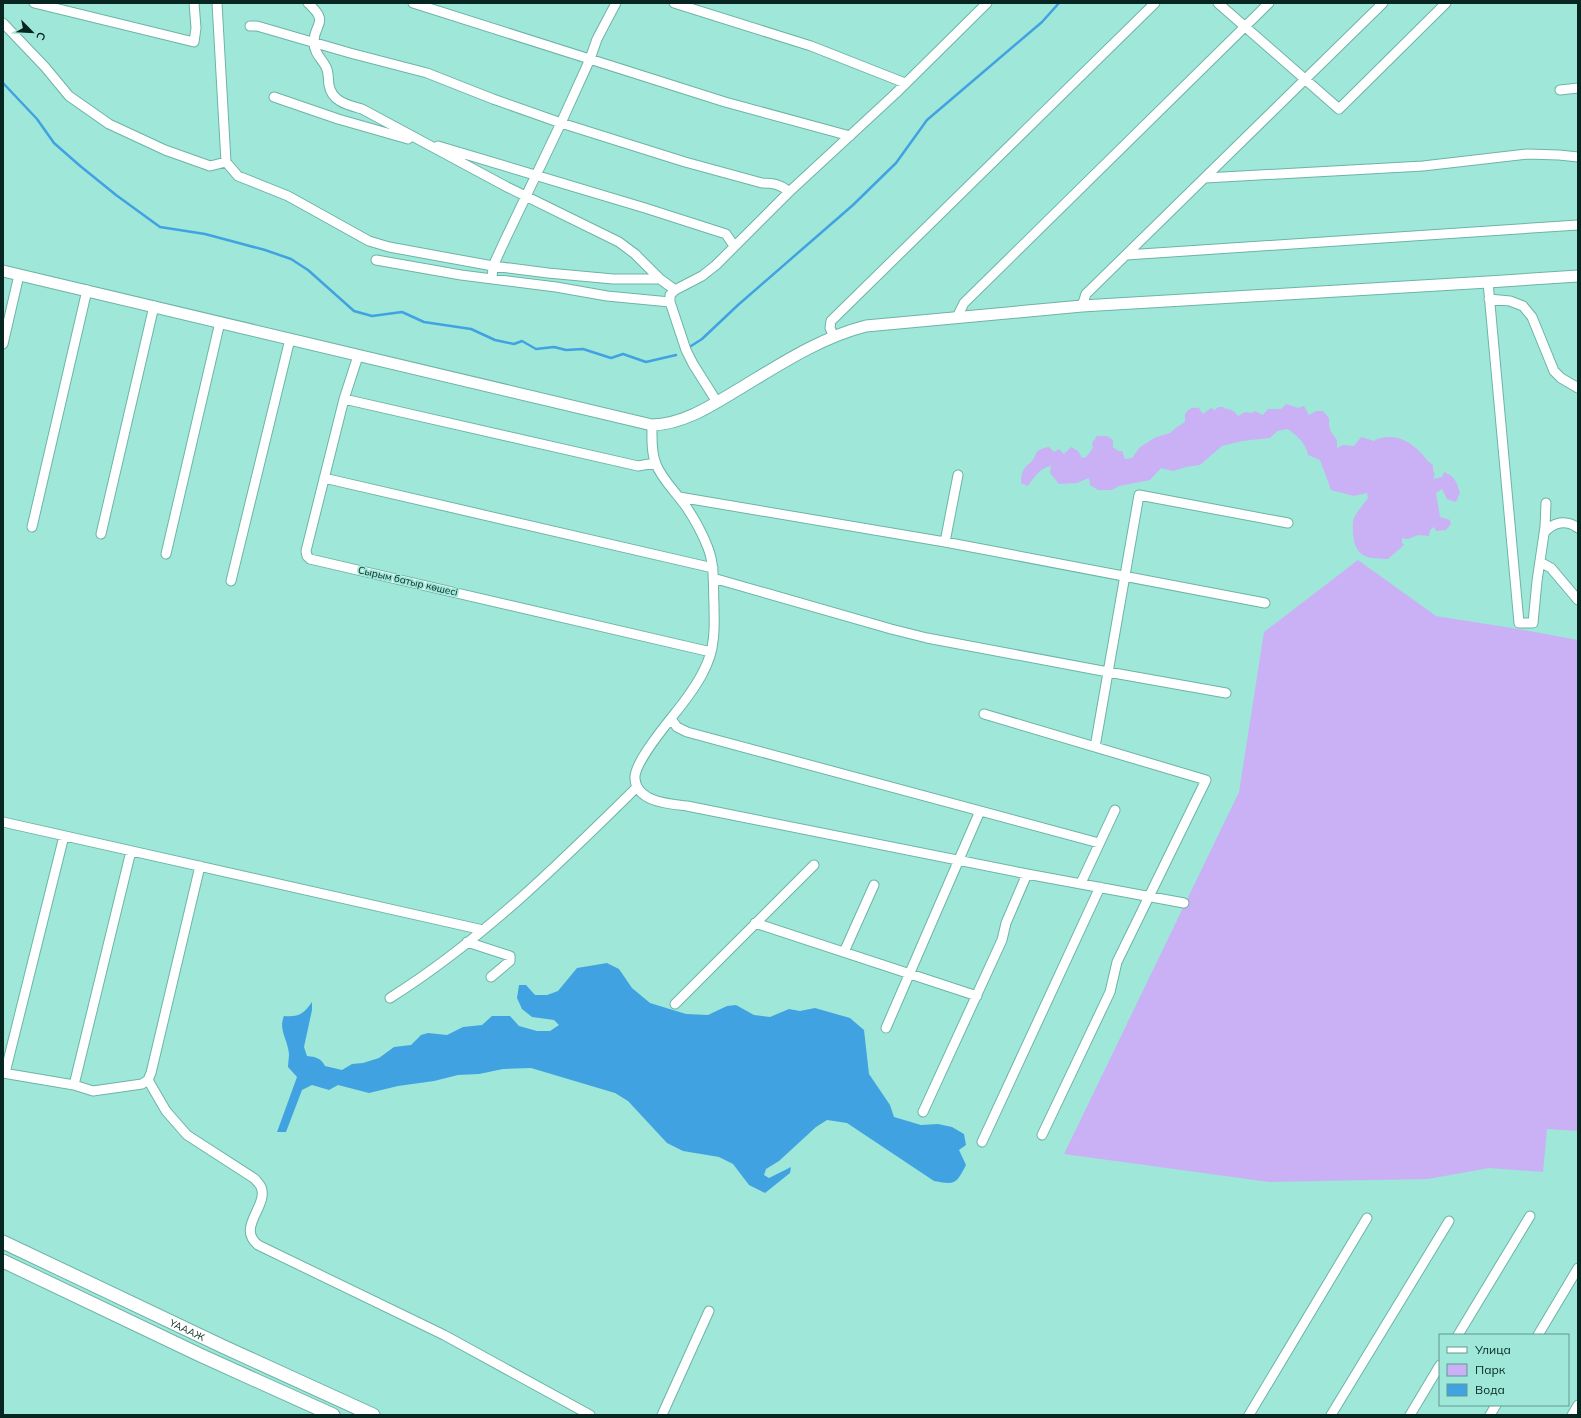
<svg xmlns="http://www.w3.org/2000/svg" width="1581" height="1418" font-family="Mulish,sans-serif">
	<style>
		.green { fill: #cab1f6 }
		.water { fill: #41a2e1 }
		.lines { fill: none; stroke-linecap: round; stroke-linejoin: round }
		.stream { stroke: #41a2e1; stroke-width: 2.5 }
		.minor-casing { stroke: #6db4a7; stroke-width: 11 }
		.major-casing { stroke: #6db4a7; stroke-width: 13 }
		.highway-casing { stroke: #6db4a7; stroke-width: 15 }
		.minor { stroke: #fff; stroke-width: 9 }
		.major { stroke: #fff; stroke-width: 11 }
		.highway { stroke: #fff; stroke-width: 13 }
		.labels { text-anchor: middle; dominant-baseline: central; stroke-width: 3.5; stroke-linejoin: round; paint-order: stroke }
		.street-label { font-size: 10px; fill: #072621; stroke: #9fe7d9 }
	</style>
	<rect width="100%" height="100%" fill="#9fe7d9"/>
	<path class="green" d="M1286 404 1298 408 1304 406 1309 415 1316 411H1323L1329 418V425L1331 432 1337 440V448L1343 445 1354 446 1361 437 1374 441C1378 438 1381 438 1386 437 1399 436 1411 442 1420 452 1425 457 1427 461 1433 465V471L1435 474 1433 479 1442 477 1444 472C1455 476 1457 483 1460 493L1456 502 1447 499 1442 489 1436 493 1440 517 1450 520 1451 524 1446 530 1436 531 1434 527 1430 530 1429 536 1418 535 1408 539 1402 538V543L1404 545 1388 559C1367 559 1355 557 1353 534 1353 529 1352 522 1354 518 1357 511 1364 504 1368 498L1367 493 1354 496 1331 490 1320 460 1308 455C1306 443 1297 436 1288 429L1277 431 1270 438 1242 441 1222 446 1200 465 1186 467 1173 471 1161 468 1150 480 1119 486 1112 490H1098L1090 485 1089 478 1077 483 1059 484 1050 473 1051 466C1041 467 1033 478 1028 486L1021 483C1021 473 1023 468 1030 463 1039 455 1031 450 1049 447L1054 452 1059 449 1064 454 1071 447 1078 451 1082 458 1086 457 1093 448 1092 443 1097 436H1107L1113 440V447L1118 451H1122L1125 459 1132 458 1140 447 1156 437 1170 433 1177 427 1185 422V414C1189 408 1192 407 1199 408L1203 414 1211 408 1215 410 1218 407H1223L1226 409C1232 409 1234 411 1238 416L1245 412 1251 413 1255 411 1263 415 1268 409H1281Z
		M1358 560 1436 616 1518 629 1578 640V1131L1547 1129 1543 1172 1489 1168 1428 1179 1269 1182 1064 1154 1239 792 1264 632Z"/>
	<path class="water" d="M607 963 619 969 632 988 650 1003 686 1014 708 1015 727 1006 736 1005 754 1015 770 1017 789 1009 800 1011 815 1008 850 1018 864 1030 869 1074 890 1105 894 1117 921 1125 938 1124 952 1127 964 1134 966 1145 959 1150 966 1165C956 1184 956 1185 934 1181L847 1123 827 1120 816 1127 779 1161 766 1169 764 1175 769 1178 791 1167 790 1173 765 1193 749 1185 733 1164 719 1157 683 1151 667 1143 628 1101 615 1093 531 1068 503 1069 479 1074 458 1075 434 1081 398 1086 369 1093 338 1085 329 1090 312 1085 302 1090 286 1132H277L297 1077 288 1067C288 1063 289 1058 289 1054 288 1040 278 1030 284 1016 300 1017 303 1014 312 1002V1010L304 1047 307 1056C316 1057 321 1058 325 1066L342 1070 352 1064 363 1063 379 1058 394 1047 411 1045 421 1035 428 1033 447 1035 463 1027 482 1025 492 1016H510L519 1026 537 1031H550L559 1025 554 1020 532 1017 522 1009 517 998 519 985H526L535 995H547L558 991 577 968Z"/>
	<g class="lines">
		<path class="stream" d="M3 83 37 119 54 143 79 165 116 195 160 227 205 234 265 250 291 259 308 270 354 311 372 316 402 312 424 322 471 329 495 340 514 344 522 341 536 349 554 347 566 350 583 349 611 358 623 354 646 362 676 355
			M691 346 702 339 738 305 853 205 896 163 927 120 1042 22 1059 3"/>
		<defs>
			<path id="minor" d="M34 3 194 42 196 28 194 3
				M217 3 226 162 238 176 288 196 369 241 389 247 493 266 548 273 613 279H660
				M308 3C331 24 313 23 314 43 314 53 322 59 326 67 329 73 328 79 329 85 332 102 348 105 362 109L507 187 619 242 635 254 660 279 675 290
				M413 3 725 102 850 136
				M674 3 811 46 905 83
				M1218 3 1339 109 1446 3
				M3 23 45 67 69 96 109 124 165 150 210 166 226 162
				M250 26H257L350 53 427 73 493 99 561 123 685 162 762 183C772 183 781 184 789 192
				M1560 90 1578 88
				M274 97 338 119 408 139
				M438 146 645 208 726 234 734 246
				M1205 178 1423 166 1527 154 1559 155 1578 157
				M1126 255 1578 225
				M376 260 461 275 556 287 607 296 670 302
				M492 279 493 266 505 240 561 123 590 59 597 39 616 3
				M1488 282 1519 623H1533L1537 581 1545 527 1546 503
				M1489 299 1510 301 1523 306 1532 317 1554 371 1561 378 1578 388
				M1082 306 1086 294 1383 3
				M957 317 964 303 1269 3
				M834 337 830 328 831 321 1155 3
				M3 344 19 275
				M358 356 344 399 306 551 307 556 310 559 711 652
				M344 399 638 466 655 463
				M717 402 693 364 686 350 670 302V295L675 290 702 276 716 265 789 192 895 94 987 3
				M652 425C652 437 651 452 656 464 662 480 677 493 687 508 695 520 703 535 708 548 715 566 713 586 714 605 714 617 715 629 713 641 711 664 696 686 683 703 672 718 633 762 635 779 637 802 669 804 687 806L1027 874 1184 903
				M324 478 713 568
				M679 497 945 542 1265 603
				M32 527 87 290
				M1544 533C1553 522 1566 519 1578 528
				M101 534 154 306
				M945 542 958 475
				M166 554 220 322
				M1540 562 1551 568 1578 600
				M713 578 891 629 927 638 1108 672 1226 693
				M231 581 290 339
				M984 714 1206 780 1117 962 1110 992 1042 1135
				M671 719 677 727 687 732 1099 843
				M1095 747 1139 495 1288 523
				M3 822 483 930
				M1081 883 1115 810
				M755 923 977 996
				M467 942 510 956V961L491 977
				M844 952 874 885
				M390 998C482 940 560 863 637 787
				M675 1004 814 865
				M886 1028 980 811
				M3 1073 74 1085 93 1091 142 1084 148 1080 151 1073 200 866
				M5 1073 64 836
				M148 1080 166 1111 187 1135 255 1179C257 1182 260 1184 261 1187 269 1206 236 1227 258 1245L444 1335 590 1415
				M74 1085 131 851
				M923 1112 1002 940 1006 923 1027 874
				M982 1142 1100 887
				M1458 1335 1530 1216
				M1538 1335 1578 1268
				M662 1415 709 1311
				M1249 1415 1367 1218
				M1331 1415 1449 1221
				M1410 1415 1440 1365
				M1490 1415 1496 1405
				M1572 1415 1578 1405"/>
			<path id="major" d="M3 271 652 425C686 424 715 403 744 386 782 363 822 337 866 326L1082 306 1488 282 1578 276"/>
			<g id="highway">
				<path id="s1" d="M3 1242 224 1347 373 1415"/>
				<path d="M3 1261 200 1355 333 1415"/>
			</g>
		</defs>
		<use href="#minor" class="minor-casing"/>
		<use href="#major" class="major-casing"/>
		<use href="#highway" class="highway-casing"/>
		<use href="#minor" class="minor"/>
		<use href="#major" class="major"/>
		<use href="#highway" class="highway"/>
	</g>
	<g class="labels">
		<g class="street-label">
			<text transform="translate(408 581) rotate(13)">Сырым батыр көшесі</text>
			<text stroke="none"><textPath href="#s1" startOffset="204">ҮАААЖ</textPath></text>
		</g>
	</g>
	<rect width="1581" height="1418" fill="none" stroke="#072621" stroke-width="8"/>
	<rect x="1439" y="1334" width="130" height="72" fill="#9fe7d9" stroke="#629a8f"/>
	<rect x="1447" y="1347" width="20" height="6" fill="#ffffff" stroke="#629a8f"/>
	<text x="1475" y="1354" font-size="12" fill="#072621">Улица</text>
	<rect x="1447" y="1364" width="20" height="12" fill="#cab1f6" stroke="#629a8f"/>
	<text x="1475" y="1374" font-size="12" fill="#072621">Парк</text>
	<rect x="1447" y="1384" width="20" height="12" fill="#41a2e1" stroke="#629a8f"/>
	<text x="1475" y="1394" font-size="12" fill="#072621">Вода</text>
	<g transform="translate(32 32) rotate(114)" stroke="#9fe7d9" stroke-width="3" paint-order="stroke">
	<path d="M0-3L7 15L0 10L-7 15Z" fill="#072621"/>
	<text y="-6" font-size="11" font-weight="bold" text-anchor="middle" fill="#072621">С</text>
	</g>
</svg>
